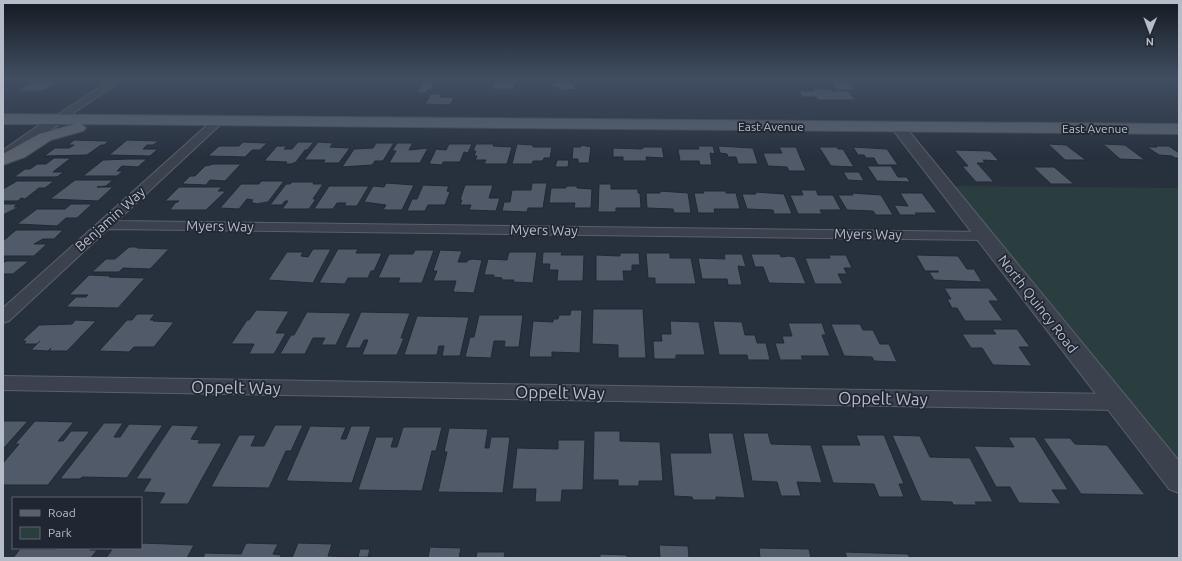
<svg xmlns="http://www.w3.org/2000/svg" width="1182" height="561" font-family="Ubuntu,sans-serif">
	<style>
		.green { fill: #2a3d3f }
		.building { fill: #505a68; stroke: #222934 }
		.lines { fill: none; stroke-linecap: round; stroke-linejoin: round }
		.minor-casing { stroke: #59606b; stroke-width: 2 }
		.tertiary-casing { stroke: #59606b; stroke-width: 2 }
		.primary-casing { stroke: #444b56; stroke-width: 2 }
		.minor { fill: #3b424d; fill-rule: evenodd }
		.tertiary { fill: #3b424d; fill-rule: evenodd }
		.primary { fill: #59616d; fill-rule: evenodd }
		.labels { text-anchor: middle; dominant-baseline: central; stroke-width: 3.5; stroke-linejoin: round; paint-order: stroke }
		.far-street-label { font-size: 12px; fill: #b7bdc8; stroke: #202732 }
		.street-label { font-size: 14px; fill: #b7bdc8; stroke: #202732 }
		.near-street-label { font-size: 17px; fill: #b7bdc8; stroke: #202732 }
	</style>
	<rect width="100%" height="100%" fill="#27303d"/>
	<path class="green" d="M954 186 1179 188V461Z"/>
	<path class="building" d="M39 79H62L55 82H58L43 91H16Z
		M495 79H518L514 89H491Z
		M554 79H569L576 89 560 91 558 87H551L549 83 555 82Z
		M425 80 435 81 431 90H428L426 93H417Z
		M831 81H848L855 90H837Z
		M812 89H830L832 91H849L855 100H817L816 97H802L799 91H814Z
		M431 94H442L440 97H454L451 104 447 105 425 104Z
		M74 140 106 141H109L104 145H101L87 155 44 156 55 148H69L74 145H68Z
		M127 140 159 141 153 145H147L143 149H158L150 156 109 155Z
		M243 142 267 143 260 150H252L245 157 208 156 219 146H239Z
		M298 142H314L307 150H305L296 162 291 164H285L287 162 264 161 277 146H287L284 149H292Z
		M318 142 333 143 330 147 350 148 339 163H323L325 160H304Z
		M376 143H394L383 161H375L372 165 342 167 354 149 373 148Z
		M397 143H413L409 150 428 148 420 163H389L396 151H392Z
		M449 144H472L468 153 464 152 460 162H443L442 165 429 164 436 149 446 150Z
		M476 144H494L493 146 512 147 507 164H484L486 160H475L477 156H474L476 151H473Z
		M517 144 533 145V147H552L550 158H544L543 161H533L532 164H512Z
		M1048 144 1066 145 1086 160H1065Z
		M1103 144 1125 145 1145 160 1120 159Z
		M581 145 591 147 589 163H578V159H572L573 147H581Z
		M698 146H713L715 154 710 153 712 165H700L699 161H680L678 149H699Z
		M718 146 753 148 758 164H738L736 157H728L727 154 720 153Z
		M1154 146H1169L1179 153V158H1175L1172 156 1159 155 1147 147H1157Z
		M644 147H662L664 158 646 157 647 161H623V157H613V148L642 149Z
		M779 147H796L806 171H789L787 167 768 166 763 153H782Z
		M819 147H837L838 149H843L854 167 831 166Z
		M853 147 887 149 898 165H878L874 158H866L864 155H858Z
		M954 150 990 151 999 161 983 160 985 163H977L994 182H976L962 166H968Z
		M54 158H71L53 172H64L57 177H14L25 169H30L37 164H46Z
		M129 159H147L138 167 122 166 117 171H123L117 176H83L103 160Z
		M557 160H569L568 167H555Z
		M214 164H241L225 181 210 180 206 185 182 184 190 176H195L205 166Z
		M867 166H891L898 177H907L910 182 877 181Z
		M1033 167H1054L1074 184H1051Z
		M843 172H859L864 181 848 180Z
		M75 180H113L106 186 97 187H113L98 201 50 199Z
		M17 181H54L45 188H39L25 199 21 198 18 201H3V189Z
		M261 181H284L268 202 256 204 251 202 253 200 247 199 239 209 220 208 241 184H259Z
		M292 182H314L313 184H323L313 199H316L309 209H282L288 201H285L282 205H270L286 184H290Z
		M386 183 414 185 402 210H383L386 205 364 202 373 186 384 187Z
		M532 183H547L543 208H528L527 212 502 211 504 202H510L512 190H531Z
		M599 184H611V189H638V193H640L641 208H616V212H598Z
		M423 185 449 186 447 191 450 192 445 205H428L425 211H407L412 199H417Z
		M465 185H493L489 198H500L496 211 469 210 471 205H460L462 200H460Z
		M329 186H369L357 206H344L346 203H337L333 209H314Z
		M566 186H577V188L592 189 591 208H574L575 203H549L551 188H566Z
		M179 187H222L218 191H226L206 210H170L175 203 179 201H165Z
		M801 190H816L818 195H833L841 210H820L822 214H798L790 195H803Z
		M660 191 688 193 691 213H674L673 209 647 208 646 193H660Z
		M703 191H726V193H736L740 209H714L715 213H698L694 193H704Z
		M755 192 784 194 792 214H774L773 210 747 209 742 194H756Z
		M852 193 881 195 893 215H876L873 211 847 210 838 195H853Z
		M900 193H922L937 213H915L917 215H900L894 205 908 206Z
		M3 204H17L14 207H19L3 215Z
		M71 204H92L77 218H66L57 226 17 224 37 209H65Z
		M16 230H63L54 239H43L34 244H47L34 256H3V241Z
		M129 247H138L137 248 169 249 150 269 123 268 119 272H92L106 259H115Z
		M313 249H331L313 283 268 280 287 252H303L301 256 308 257Z
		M338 249H358L356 253H382L374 271H371L368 278H348L345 284 319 283Z
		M415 250H434L422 283H398L400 278H378L389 254H413Z
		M440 250 462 251 458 262H467L468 260 473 259 482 260 474 293 453 292 456 281H433L437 271H433Z
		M509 252H537L533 283 513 282 514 280H502V278L493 277 494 275H484L488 259 507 260Z
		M543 252H562L561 255H584L583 281H557L558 270H549L550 264H542Z
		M620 253H639L640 265H632V271H623L624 281H596V255L620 256Z
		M646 253H670V258H691L696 284H655V278H648Z
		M724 254H742L746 267 738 266 742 285H728L727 279H702L698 258 725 259Z
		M751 254H780L781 257 789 256 795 257 806 284 769 283 763 267H755Z
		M829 255H846L852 268H844L847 274H838L843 284H815L805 258H830Z
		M916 255 958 256 967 269H974L982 282 934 280 929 272H939L938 271H925Z
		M6 261H29L13 274H3V263Z
		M89 275 111 276 109 277 145 278 118 308 66 307 76 297H86L88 295H69Z
		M944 288H989L999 301H989L1003 321H965L957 308H952L947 299H951Z
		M593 309H643L646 358H618V345L592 344Z
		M256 310 289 311 276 333H286L274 354H249L254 344H231L247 320H249Z
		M571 310H582L580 353 552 352V357H529L533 321 553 322V319H558L559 315H570Z
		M307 312 351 313 336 345H321L325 338H313L305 354H280L291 335H294Z
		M361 312 410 313 401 338H404L397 355H362L368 340H364L360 348H345Z
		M137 314H155L150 320H154L153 321 174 322 154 347H134L129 352 99 351 127 320H132Z
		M479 315H523L519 347H504L505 341H494L491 358 465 357 470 337H474Z
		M417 316 469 317 460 356H442L444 346H439L437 355H404Z
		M75 320 96 321 67 351H49L51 348 48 351 31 350 40 341 37 344H24L26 341H22L39 325 72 324Z
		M670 321 699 322 705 355H676V359H654L653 341H662L661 334H671Z
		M713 321 742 322 745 335H755L757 343H766L770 360H748L747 355H719Z
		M788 323H822L826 335H822L830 356H801L803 360H780L775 343H784L782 336H792Z
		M831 324H860L863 330H873L880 344H889L897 362 874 361 872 357 844 356Z
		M992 329H1017L1030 347H1019L1032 366 993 365 982 348H971L962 334H996Z
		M3 421H28L3 449Z
		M35 421 74 422 58 441H63L71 431H90L48 485H3V463L19 444H15Z
		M104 423H123L114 437H120L129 424 163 425 127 478 82 477 80 479H60Z
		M172 425 199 426 191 439 200 440 198 443H222L188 504H159L165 493 143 492 151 479H136Z
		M275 425H303L291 451H286L269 488 211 487 239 435H256L251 446H264Z
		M310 426 346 427 341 439H346L351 426H371L352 483 286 481Z
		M403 427H442L436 451H432L422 491 358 490 376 437H394L391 447H397Z
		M449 428 488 429 485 448H489L491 437H510L503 493 438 492 447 452H444Z
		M594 431H620V441L660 442 663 481H639V486H618V480H593Z
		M708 433H733L745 498 716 497V500H693L692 497 674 496 670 453H711Z
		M743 433H768L771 444 811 445 822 483 797 482 801 496H781L777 482 752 481Z
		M856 435H884L904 484H899L904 497H879L874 484 833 483 821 445H860Z
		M892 435 920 436 930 457 970 458 993 502H975L977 505H953L952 502 921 501Z
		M1008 437H1035L1068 490H1052L1061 504 1019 503 1010 487H996L974 446 1014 447Z
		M1043 438H1070L1075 444 1107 445 1145 495 1081 494Z
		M558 440H585L583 490H562L561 502H535L536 489H512L517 448 558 449Z
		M141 543 194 545 187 558H106L113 548H141Z
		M246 543 278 544 273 554 281 555 280 558H203L205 553 241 554Z
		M298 543 332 544 328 556 358 557 360 549H370L368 557H372L292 558Z
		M659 545 688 546 689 558H660Z
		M430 547 461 548 459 558H428Z
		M58 548H91L90 550H97L91 558H13L20 549H57Z
		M759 548 809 549 811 558H760Z
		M477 552H505L504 558H476Z
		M845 552 908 554 910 558H847Z
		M600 554 627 555V558H600Z"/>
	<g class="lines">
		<defs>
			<path id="minor" d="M113 79H124L60 122H52L50 120 52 118Z
				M218 118 222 119 224 121 222 123 117 221 985 232 990 233 992 236 990 239 985 240 108 229 9 321 3 323V308L214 119Z
				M3 376 1116 394 1123 397 1126 402 1123 407 1116 410 3 390Z"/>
			<path id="tertiary" d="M56 116 61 117 63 120 61 123 8 160 3 162V150L51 117Z
				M898 123 903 124 1179 461V493L1169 489 893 130 891 127 893 124Z"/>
			<path id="primary" d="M3 114 1179 124V134L81 124 86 128 83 131 51 140 25 157 3 165V154L39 134 75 124H3Z"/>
		</defs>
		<use href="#minor" class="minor-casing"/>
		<use href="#tertiary" class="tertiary-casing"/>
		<use href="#primary" class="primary-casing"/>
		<use href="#minor" class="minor"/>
		<use href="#tertiary" class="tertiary"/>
		<use href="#primary" class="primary"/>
	</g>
	<linearGradient id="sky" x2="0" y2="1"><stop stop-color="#151a22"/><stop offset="0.5" stop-color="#414e62"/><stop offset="1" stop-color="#414e62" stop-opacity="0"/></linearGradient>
	<rect width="1182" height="157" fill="url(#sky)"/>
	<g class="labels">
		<g class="far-street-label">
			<text x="771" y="126">East Avenue</text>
			<text x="1095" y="128">East Avenue</text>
		</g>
		<g class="street-label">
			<text transform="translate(110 219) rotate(-42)">Benjamin Way</text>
			<text transform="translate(220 226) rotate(1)">Myers Way</text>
			<text transform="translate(544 230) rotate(1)">Myers Way</text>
			<text transform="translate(868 234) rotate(1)">Myers Way</text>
			<text transform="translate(1038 304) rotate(52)">North Quincy Road</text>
		</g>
		<g class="near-street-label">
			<text transform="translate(236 387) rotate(1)">Oppelt Way</text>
			<text transform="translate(560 392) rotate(1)">Oppelt Way</text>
			<text transform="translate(883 398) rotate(1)">Oppelt Way</text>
		</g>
	</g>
	<rect width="1182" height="561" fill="none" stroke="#b7bdc8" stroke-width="8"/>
	<rect x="12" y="497" width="130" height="52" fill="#202732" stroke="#5c636e"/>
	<rect x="20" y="510" width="20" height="6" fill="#59616d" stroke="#5c636e"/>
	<text x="48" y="517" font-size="12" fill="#b7bdc8">Road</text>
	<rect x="20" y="527" width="20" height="12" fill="#2a3d3f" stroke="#5c636e"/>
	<text x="48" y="537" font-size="12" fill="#b7bdc8">Park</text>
	<g transform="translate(1150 32) rotate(181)" stroke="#202732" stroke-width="3" paint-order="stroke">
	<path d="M0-3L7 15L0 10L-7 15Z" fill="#b7bdc8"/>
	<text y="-6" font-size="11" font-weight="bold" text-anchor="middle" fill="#b7bdc8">N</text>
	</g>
</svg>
